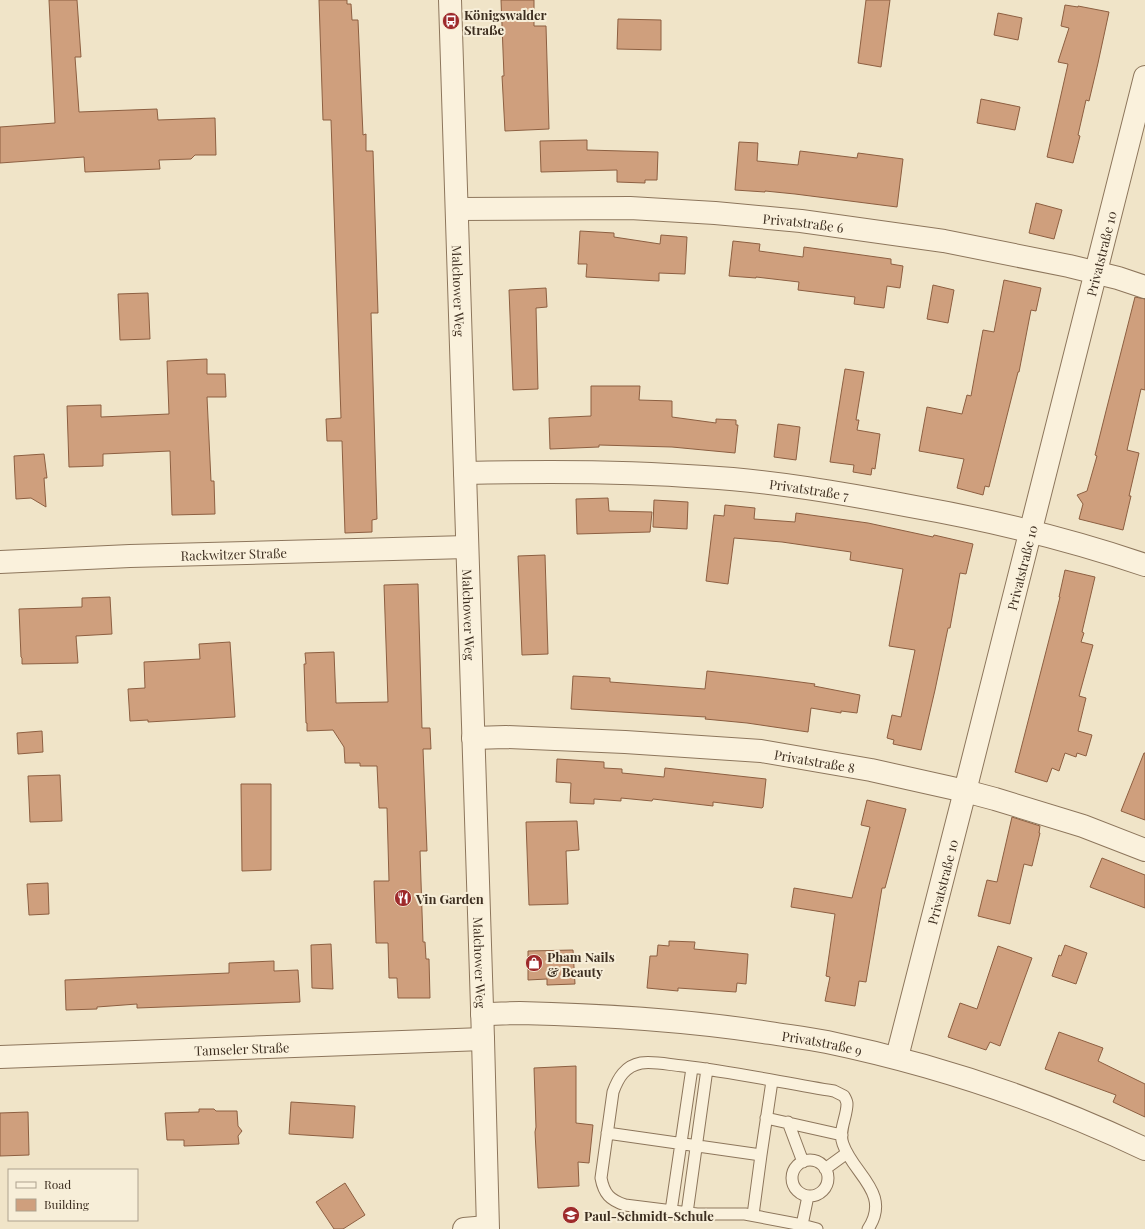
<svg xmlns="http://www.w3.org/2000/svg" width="1145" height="1229" font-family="'Playfair Display',serif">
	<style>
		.building { fill: #cf9f7d; stroke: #8d5f41 }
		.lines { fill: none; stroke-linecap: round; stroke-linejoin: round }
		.service-casing { stroke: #8d765c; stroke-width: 13 }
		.minor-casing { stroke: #8d765c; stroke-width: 24 }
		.tertiary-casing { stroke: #8d765c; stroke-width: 24 }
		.service { stroke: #faf1dc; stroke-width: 11 }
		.minor { stroke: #faf1dc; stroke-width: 22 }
		.tertiary { stroke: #faf1dc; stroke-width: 22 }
		.labels { text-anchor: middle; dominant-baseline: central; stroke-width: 4; stroke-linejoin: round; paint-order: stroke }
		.poi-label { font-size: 13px; font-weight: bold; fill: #3d2e20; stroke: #f7eed8; text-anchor: start }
		.street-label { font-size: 13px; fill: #3d2e20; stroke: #f7eed8 }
	</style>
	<rect width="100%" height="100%" fill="#f0e4c8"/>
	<path class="building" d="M49 0H77L81 57H75L79 112 157 109 158 120 215 118 216 155H195L191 159 159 160 160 169 85 172 84 157 0 163V127L55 123Z
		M319 0H347V4H351L352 20H358L363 135 366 134V151H373L378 313H371L377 519 372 520V532L345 533 342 441H327L326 419 341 418 331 120H323Z
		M501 0H534V26H546L549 129 505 131 502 76H504Z
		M866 0H890L881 67 858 63Z
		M1065 5 1078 7V6L1109 12 1098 63 1089 101 1086 100 1078 135 1080 136 1073 163 1047 157 1068 64 1058 62 1069 28 1061 26Z
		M998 13 1022 18 1018 40 994 35Z
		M618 19 661 20V50L617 49Z
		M981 99 1020 107 1015 130 977 123Z
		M587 140V150L658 152 657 180H645V183L617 182V170L541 172 540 141Z
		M739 142 758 143 757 161 798 165 800 151 857 158 858 153 903 159 897 207 795 194 765 191V192L735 190Z
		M1036 203 1062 210 1054 239 1029 233Z
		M580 231 614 233V237L660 244 661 235 687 237 685 274 659 273V281L586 277 587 264H578Z
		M733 241 760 244 759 251 803 257 804 247 891 259V264L903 266 900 288 887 286 884 308 854 304 855 297 798 290 799 282 756 277V278L729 276Z
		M1004 280 1041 288 1036 311 1031 310 1019 372H1018L989 487 985 486 983 495 957 488 964 459 919 451 927 407 962 414 967 395 971 396 983 330 994 332Z
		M933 285 954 290 948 323 927 319Z
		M546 288 547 307 536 308 538 389 513 390 509 290Z
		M148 293 150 339 120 340 118 294Z
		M1135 297 1145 299V390L1141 389 1127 450 1139 453 1129 496H1131L1123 530 1079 519 1083 504 1077 495 1087 491 1097 456 1095 455 1106 411Z
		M207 359V374H225L226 397H207L211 481H214L215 514 172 515 170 451 103 454V466L69 467 67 406 101 405V417L169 414 167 361Z
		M845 369 864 372 856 420H859L857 430 880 434 875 469 872 468 871 475 853 472 854 465 830 462Z
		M591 386H640L639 400 672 401V417L716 423V419L736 420V425H738L735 453 672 447 599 445V447L550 449 549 418 591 416Z
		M778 424 800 427 796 460 774 457Z
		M44 454 47 478H44L46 507 31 498 16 499 14 456Z
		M608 498 609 511 652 512 650 532 577 534 576 499Z
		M654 500 688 502 687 529 653 527Z
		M725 505 755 508 754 519 795 522 796 513 868 523 933 537 934 535 973 544 966 574 960 573 950 628H948L935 690 921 750 893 744 894 740 887 738 892 715 901 717 915 650 889 646 903 569 850 560 851 552 782 542 734 538 728 584 706 581 714 515 724 516Z
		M545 555 548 654 522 655 518 556Z
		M1065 570 1095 577 1082 632 1084 633 1081 642 1093 645 1079 696 1086 698 1078 731 1092 735 1086 756 1077 753 1076 757 1065 753 1059 771 1052 768 1047 782 1015 772 1060 597H1059Z
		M418 584 422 728H430L431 749H423L427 851H420L423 942H425L426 959H429L430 998H398L397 978H389L388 943H376L374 881H389L387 808H379L377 766H360V763H345L344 747 333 730 307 731V723H306L304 664H306L305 653 334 652 336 703 388 702 384 585Z
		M110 597 112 634 76 636 78 663 22 664V658L21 657 19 609 82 607V598Z
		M230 642 235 717 148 722V720L130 721 128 689 145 688 144 662 200 659 199 644Z
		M707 671 762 677 815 684 814 686 860 695 857 713 841 711V713L811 708 808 732 747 723 705 719 706 717 571 709 573 676 610 678V682L705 689Z
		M42 731 43 752 18 754 17 733Z
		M1144 753H1145V820L1121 811Z
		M557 759 604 762V768L622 769V773L664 777 665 768 766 779 763 807 762 808 713 802V806L653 799 652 801 621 798V801L594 799V804L570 803 571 783 556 782Z
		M60 775 62 821 30 822 28 776Z
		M241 784H271V870L242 871Z
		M867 800 906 809 885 888H882L866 982 859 981 855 1006 825 1001 830 977 826 976 835 914 791 907 794 888 852 898 870 827 861 825Z
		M1012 817 1040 826 1039 833H1040L1032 866 1024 864 1010 924 978 916 987 880 997 882Z
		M577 821 579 850 566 851 568 904 529 905 526 822Z
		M1102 858 1145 875V908L1090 887Z
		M48 883 49 914 29 915 27 884Z
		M669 941 695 942 694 949 748 954 746 984 737 983 736 992 678 988V991L647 988 650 956H657L658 945 669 946Z
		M331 944 333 989 312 988 311 945Z
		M1065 945 1087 953 1076 984 1052 976 1059 955 1061 956Z
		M998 946 1032 958 1000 1046 990 1042 986 1050 948 1037 960 1003 977 1009Z
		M573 950 575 984 547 985V979L528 980V951Z
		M274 961V971L298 970 300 1002 137 1008V1004L97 1007V1009L66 1010 65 980 229 973V963Z
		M1059 1032 1103 1048 1098 1061 1145 1084V1117L1113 1102 1116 1095 1045 1069Z
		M576 1066V1123L593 1125 589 1163 578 1162 579 1186 538 1188 535 1132 536 1127 534 1068Z
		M291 1102 355 1106 353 1138 289 1134Z
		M199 1109H214L216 1111H237L238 1126 242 1131 238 1136 239 1144 184 1146V1140H167L165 1113 199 1112Z
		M28 1112 29 1155 0 1156V1113Z
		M345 1183 365 1215 343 1229H334L316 1202Z"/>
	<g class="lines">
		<defs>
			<path id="service" d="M766 1118 842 1135
				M788 1122 803 1162
				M607 1133 761 1155
				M792 1178a18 18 0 1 1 36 0a18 18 0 1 1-36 0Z
				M825 1169 847 1153
				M671 1211 692 1068
				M687 1213 707 1069
				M753 1215 761 1155 772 1081
				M802 1225 808 1196
				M817 1229 802 1225 745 1214H697L625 1205C610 1200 604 1194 601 1178L613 1092C618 1078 625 1066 641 1063 654 1061 670 1065 683 1066 734 1072 784 1083 834 1091L844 1096C845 1098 847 1101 847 1104 847 1117 838 1131 843 1144 853 1174 892 1193 868 1229"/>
			<g id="minor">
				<path id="s1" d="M457 209 630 208 715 213 801 221 944 241 1069 266 1118 278 1145 287"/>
				<path id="s2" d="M465 473C545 471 625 471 704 477 773 481 842 493 910 506 990 520 1068 539 1145 565"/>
				<path id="s3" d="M0 562 130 556 467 547"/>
				<path id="s4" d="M473 738 506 737 625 742 761 751 871 770 965 791 995 799 1083 826 1145 850"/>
				<path id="s5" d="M482 1014C495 1014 508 1013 520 1013 604 1015 687 1020 770 1033 789 1036 808 1038 827 1042 937 1065 1044 1101 1145 1149"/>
				<path id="s6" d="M0 1057 483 1039"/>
				<path id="s7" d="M897 1057 965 791 1145 77"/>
				<path d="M464 1229 487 1227"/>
			</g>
			<g id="tertiary">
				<path id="s8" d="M450 0 483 1039 488 1229"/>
			</g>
		</defs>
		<use href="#service" class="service-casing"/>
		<use href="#minor" class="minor-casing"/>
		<use href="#tertiary" class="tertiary-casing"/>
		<use href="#service" class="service"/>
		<use href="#minor" class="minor"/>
		<use href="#tertiary" class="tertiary"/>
	</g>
	<defs>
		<symbol id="bus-disc" viewBox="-11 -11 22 22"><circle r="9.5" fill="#9e2a2b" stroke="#f7eed8"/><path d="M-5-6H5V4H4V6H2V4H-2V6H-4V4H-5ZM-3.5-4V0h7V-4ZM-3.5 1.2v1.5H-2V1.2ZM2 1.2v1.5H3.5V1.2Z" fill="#fff"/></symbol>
		<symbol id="restaurant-disc" viewBox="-11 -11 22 22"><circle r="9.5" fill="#9e2a2b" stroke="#f7eed8"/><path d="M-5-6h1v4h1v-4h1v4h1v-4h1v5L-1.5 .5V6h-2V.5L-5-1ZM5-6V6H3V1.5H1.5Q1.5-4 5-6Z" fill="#fff"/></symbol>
		<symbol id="shop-disc" viewBox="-11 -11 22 22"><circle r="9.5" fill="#9e2a2b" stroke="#f7eed8"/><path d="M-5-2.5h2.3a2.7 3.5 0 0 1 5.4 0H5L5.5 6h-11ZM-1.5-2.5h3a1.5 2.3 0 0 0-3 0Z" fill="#fff"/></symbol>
		<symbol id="school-disc" viewBox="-11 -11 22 22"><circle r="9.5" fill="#9e2a2b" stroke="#f7eed8"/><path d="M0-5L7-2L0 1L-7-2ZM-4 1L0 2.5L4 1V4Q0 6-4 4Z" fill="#fff"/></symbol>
	</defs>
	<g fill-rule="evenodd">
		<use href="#bus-disc" x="441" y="11" width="20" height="20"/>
		<use href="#restaurant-disc" x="393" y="888" width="20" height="20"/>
		<use href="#shop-disc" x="524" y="953" width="20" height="20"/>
		<use href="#school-disc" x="561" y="1205" width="20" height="20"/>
	</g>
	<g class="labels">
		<g class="poi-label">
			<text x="464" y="14">Königswalder<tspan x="464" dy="15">Straße</tspan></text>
			<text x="416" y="898">Vin Garden</text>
			<text x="547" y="956">Pham Nails<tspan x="547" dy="15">&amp; Beauty</tspan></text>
			<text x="584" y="1215">Paul-Schmidt-Schule</text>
		</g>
		<g class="street-label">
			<text stroke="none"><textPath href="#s1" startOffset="347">Privatstraße 6</textPath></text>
			<text stroke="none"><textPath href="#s7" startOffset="829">Privatstraße 10</textPath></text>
			<text stroke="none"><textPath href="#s8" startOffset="291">Malchower Weg</textPath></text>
			<text stroke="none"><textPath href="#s2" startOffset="345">Privatstraße 7</textPath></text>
			<text stroke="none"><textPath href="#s3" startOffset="234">Rackwitzer Straße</textPath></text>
			<text stroke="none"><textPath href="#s7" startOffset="505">Privatstraße 10</textPath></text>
			<text stroke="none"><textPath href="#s8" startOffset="615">Malchower Weg</textPath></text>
			<text stroke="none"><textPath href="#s4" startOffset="343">Privatstraße 8</textPath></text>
			<text stroke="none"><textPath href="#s7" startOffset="181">Privatstraße 10</textPath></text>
			<text stroke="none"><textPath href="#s8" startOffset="963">Malchower Weg</textPath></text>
			<text stroke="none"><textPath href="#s5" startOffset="342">Privatstraße 9</textPath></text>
			<text stroke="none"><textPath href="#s6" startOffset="242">Tamseler Straße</textPath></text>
		</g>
	</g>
	<rect x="8" y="1169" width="130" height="52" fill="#f7eed8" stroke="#ada18e"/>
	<rect x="16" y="1182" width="20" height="6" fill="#faf1dc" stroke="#ada18e"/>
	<text x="44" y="1189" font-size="12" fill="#3d2e20">Road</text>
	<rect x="16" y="1199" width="20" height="12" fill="#cf9f7d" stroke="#ada18e"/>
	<text x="44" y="1209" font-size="12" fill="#3d2e20">Building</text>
</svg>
